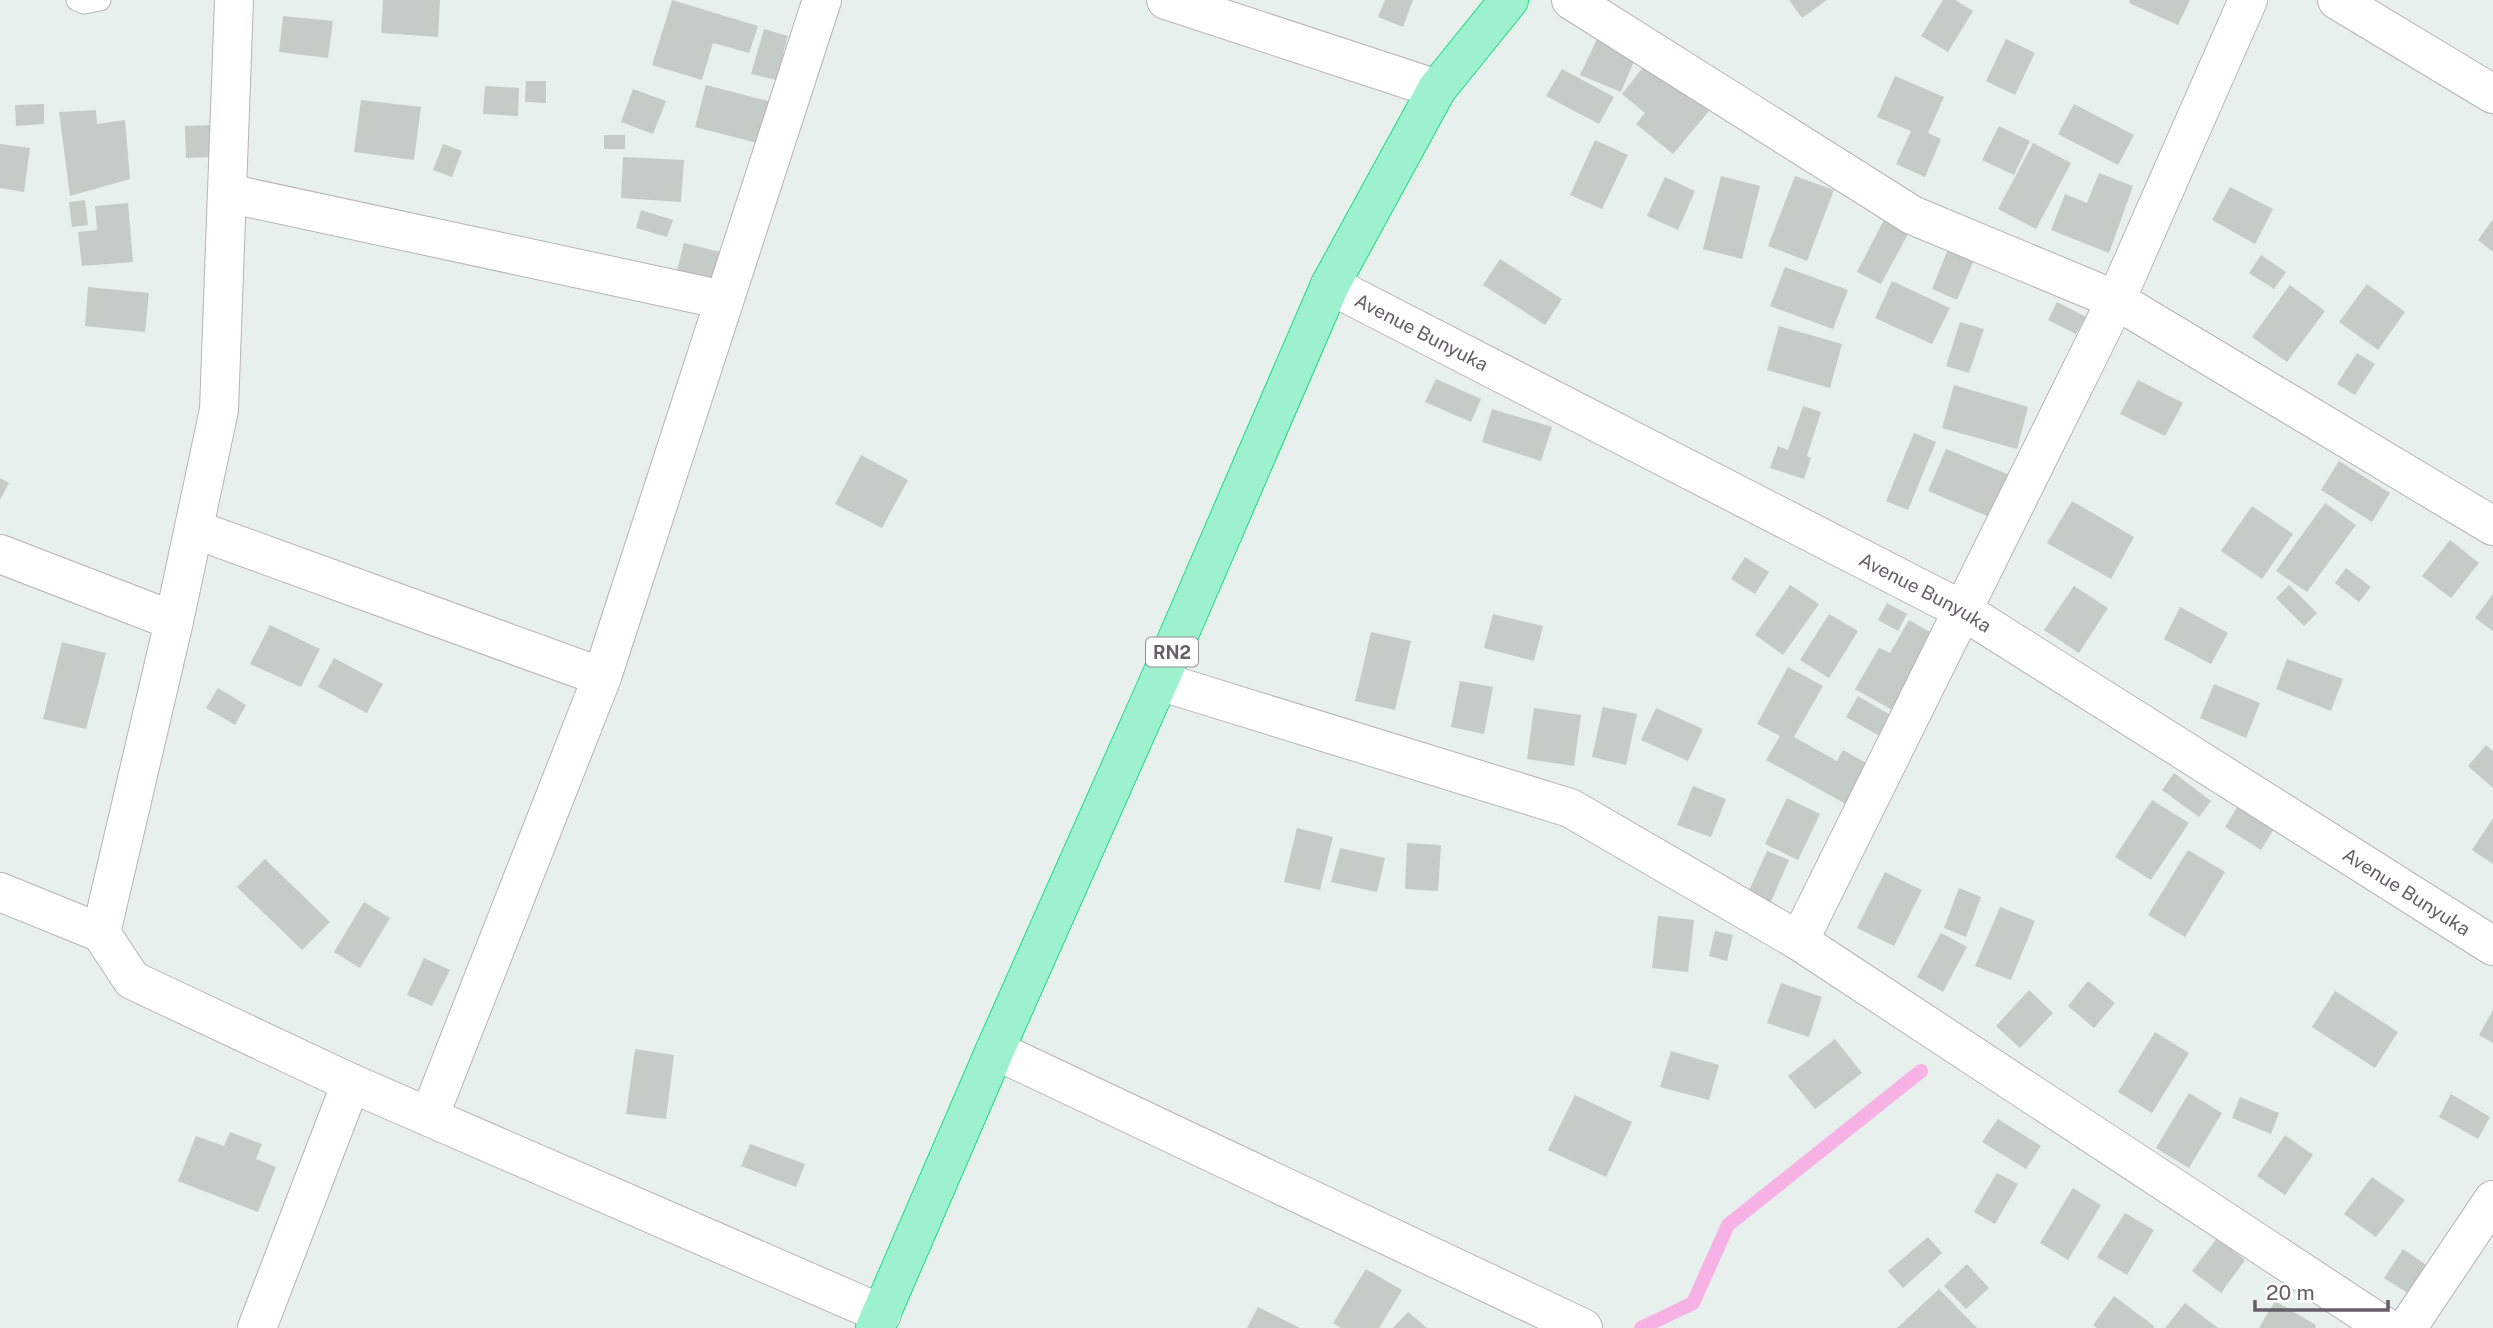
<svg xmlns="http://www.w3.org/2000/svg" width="2493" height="1328" font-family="'Public Sans',sans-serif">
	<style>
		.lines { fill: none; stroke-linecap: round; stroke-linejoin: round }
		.stream { stroke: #f6b2e4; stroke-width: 14 }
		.building { fill: #c5cbc7 }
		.lane-casing { stroke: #b8b3b6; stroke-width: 23 }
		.street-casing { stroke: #b8b3b6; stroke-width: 40 }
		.highway-casing { stroke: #1bdd7f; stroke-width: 40 }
		.lane { stroke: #fff; stroke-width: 21 }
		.street { stroke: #fff; stroke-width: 38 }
		.highway { stroke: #9ef1ce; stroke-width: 38 }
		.labels { text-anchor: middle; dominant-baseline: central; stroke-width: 5; stroke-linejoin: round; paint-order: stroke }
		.shield { fill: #fff; stroke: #948f92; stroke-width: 2 }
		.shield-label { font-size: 18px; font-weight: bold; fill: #665f64 }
		.street-label { font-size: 19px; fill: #665f64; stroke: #fff }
	</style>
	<rect width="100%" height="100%" fill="#e8f0ed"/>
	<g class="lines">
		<path class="stream" d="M1641 1328 1693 1303 1728 1225 1921 1071"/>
	</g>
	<path class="building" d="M383 0H440L438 37 381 33Z
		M672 0 758 26 749 53 713 43 702 80 652 65Z
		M1385 0H1413L1403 27 1378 17Z
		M1789 0H1827L1802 18Z
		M1943 0H1955L1973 11 1948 52 1921 36Z
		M2130 0H2190L2178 25 2129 3Z
		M283 16 333 21 328 58 279 52Z
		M764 29 788 36 776 80 751 74Z
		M1598 37 1637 54 1621 92 1580 75Z
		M2006 39 2035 53 2015 95 1986 81Z
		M1648 61 1709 111 1673 154 1636 124 1645 113 1622 94Z
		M1562 69 1614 97 1599 124 1546 96Z
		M1895 76 1944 97 1928 133 1941 139 1925 177 1896 164 1911 131 1877 117Z
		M526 81H546V103L525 102Z
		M706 85 772 102 761 144 695 127Z
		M485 86 519 88 518 116 483 114Z
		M633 89 666 101 653 134 621 122Z
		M361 100 421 107 414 160 354 152Z
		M44 104V124L16 126 15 105Z
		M2074 104 2134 135 2118 165 2058 134Z
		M96 110 97 124 125 120 130 179 70 196 59 112Z
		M212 125 213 157 186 158 185 126Z
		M1999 126 2030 141 2014 175 1982 160Z
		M604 135H625V149H604Z
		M1595 140 1628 155 1602 209 1570 195Z
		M2033 143 2071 163 2036 229 1998 209Z
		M0 144 30 148 24 192 0 188Z
		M443 144 462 151 452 177 433 170Z
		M623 157 684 160 681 202 621 198Z
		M2099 173 2133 186 2109 253 2051 230 2065 194 2087 203Z
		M1721 176 1760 186 1742 259 1703 249Z
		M1795 176 1834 190 1807 261 1768 246Z
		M1665 177 1695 191 1678 230 1647 216Z
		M2230 187 2273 209 2255 244 2212 220Z
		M85 200 88 225 72 227 69 202Z
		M128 203 133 262 82 266 78 232 97 230 95 206Z
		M641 210 673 220 667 237 636 228Z
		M1888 212 1913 225 1881 284 1857 272Z
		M2493 219V252L2478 240Z
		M684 243 729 254 720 294 674 282Z
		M1948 249 1974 260 1957 300 1932 289Z
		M2261 255 2286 272 2274 289 2249 273Z
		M1500 259 1562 299 1545 325 1483 285Z
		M1785 267 1848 290 1833 329 1770 306Z
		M1892 281 1950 308 1932 344 1875 318Z
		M2367 284 2405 312 2378 350 2339 322Z
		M2290 285 2325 311 2287 362 2252 337Z
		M88 287 149 293 145 332 85 326Z
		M2057 302 2086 317 2076 334 2048 320Z
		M1960 322 1984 329 1969 373 1946 366Z
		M1779 326 1842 344 1830 388 1767 370Z
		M2357 353 2375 364 2355 395 2337 384Z
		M1436 379 1481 399 1471 422 1425 402Z
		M2138 380 2183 403 2165 436 2120 414Z
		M1954 385 2028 407 2017 449 1942 428Z
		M1803 406 1821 412 1807 456 1811 458 1804 479 1770 468 1778 446 1788 450Z
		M1492 409 1552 427 1541 461 1482 442Z
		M1914 433 1936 442 1908 510 1886 501Z
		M1946 449 2017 478 1999 521 1928 491Z
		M861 455 908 480 882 528 835 504Z
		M2339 461 2390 493 2372 522 2321 490Z
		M0 478 9 483 0 500Z
		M2072 501 2134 537 2111 579 2047 543Z
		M2325 503 2356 525 2307 592 2276 571Z
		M2252 506 2293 534 2262 579 2221 551Z
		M2450 540 2479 563 2451 598 2422 576Z
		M1745 557 1769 572 1755 594 1731 579Z
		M2346 568 2371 587 2359 602 2335 583Z
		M1790 585 1819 604 1783 655 1755 635Z
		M2289 585 2317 613 2304 626 2276 598Z
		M2074 586 2108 608 2079 653 2044 630Z
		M2493 594V631L2475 618Z
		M1887 603 1907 614 1898 631 1878 620Z
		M2180 607 2228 633 2211 664 2164 639Z
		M1493 614 1543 626 1534 661 1484 648Z
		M1829 614 1858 631 1829 678 1800 660Z
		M1909 620 1946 641 1899 714 1855 689 1879 648 1890 653Z
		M270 625 320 649 301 687 250 664Z
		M1371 632 1411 641 1395 710 1355 701Z
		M62 642 106 653 86 729 43 719Z
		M334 658 383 684 367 713 318 687Z
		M2287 659 2343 679 2331 711 2276 689Z
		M1788 667 1823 686 1794 737 1837 761 1843 750 1868 764 1846 804 1766 760 1780 736 1757 724Z
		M1460 681 1493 687 1484 734 1451 727Z
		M2214 684 2260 703 2246 738 2200 718Z
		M218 688 246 705 235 725 206 708Z
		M1858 696 1897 719 1885 739 1846 717Z
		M1603 707 1637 714 1626 765 1592 757Z
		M1534 708 1581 715 1574 766 1527 759Z
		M1656 708 1703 729 1688 761 1641 740Z
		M2486 745 2493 751V788L2468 766Z
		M2174 773 2211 801 2199 817 2162 790Z
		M1693 786 1726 799 1711 837 1677 825Z
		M1787 798 1820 814 1798 860 1765 844Z
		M2152 800 2189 823 2151 880 2115 857Z
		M2238 806 2274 829 2261 850 2225 827Z
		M2493 818V864L2472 850Z
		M1297 828 1333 837 1320 890 1284 882Z
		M1407 843 1441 845 1438 891 1405 889Z
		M1340 848 1385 858 1377 892 1331 882Z
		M2188 850 2225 872 2185 937 2148 915Z
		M1767 851 1789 860 1770 904 1747 895Z
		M265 859 330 922 302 950 237 887Z
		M1885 872 1922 890 1894 946 1857 928Z
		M1959 888 1981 897 1966 937 1944 928Z
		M364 902 390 918 360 968 334 952Z
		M2000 907 2035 921 2011 980 1975 966Z
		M1658 916 1694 920 1688 972 1652 968Z
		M1715 931 1733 935 1727 961 1709 956Z
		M1941 933 1967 947 1943 992 1917 977Z
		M424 958 450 970 432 1006 407 995Z
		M2088 981 2115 1003 2094 1028 2068 1006Z
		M1781 983 1822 997 1809 1037 1767 1023Z
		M2029 990 2053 1013 2020 1048 1996 1026Z
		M2335 991 2398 1032 2375 1068 2312 1027Z
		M2493 1010V1043L2479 1035Z
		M2155 1032 2189 1053 2152 1113 2118 1092Z
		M1835 1039 1862 1073 1815 1109 1788 1076Z
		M635 1049 674 1055 666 1119 626 1114Z
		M1671 1051 1719 1065 1709 1100 1660 1087Z
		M2189 1093 2222 1113 2189 1168 2156 1148Z
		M2451 1094 2490 1117 2478 1139 2439 1117Z
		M1575 1095 1632 1122 1606 1177 1548 1150Z
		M2240 1097 2279 1113 2271 1134 2232 1118Z
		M1998 1119 2041 1146 2026 1169 1982 1142Z
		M230 1132 262 1144 256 1159 276 1167 258 1212 178 1181 196 1136 224 1146Z
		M2285 1135 2313 1155 2285 1195 2257 1176Z
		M750 1144 805 1164 796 1187 741 1166Z
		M1997 1173 2018 1184 1995 1224 1974 1212Z
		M2372 1177 2405 1200 2376 1237 2344 1214Z
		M2073 1188 2101 1205 2068 1260 2040 1243Z
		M2125 1213 2154 1230 2127 1275 2097 1257Z
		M1928 1237 1942 1253 1903 1288 1888 1271Z
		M2217 1238 2245 1260 2221 1293 2192 1271Z
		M2403 1249 2428 1266 2409 1294 2384 1278Z
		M1967 1264 1989 1288 1966 1309 1944 1286Z
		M1366 1269 1402 1290 1379 1328H1341L1333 1323Z
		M1939 1289 1977 1328H1897Z
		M2114 1296 2154 1326 2153 1328H2097L2093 1325Z
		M2275 1301 2316 1325 2315 1328H2259Z
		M2185 1303 2218 1328H2165Z
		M1258 1307 1300 1328H1247Z
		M1408 1312 1427 1328H1393Z"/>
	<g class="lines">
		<defs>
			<path id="lane" d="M77 0 84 3 100 0"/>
			<g id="street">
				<path d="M234 0 219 410 174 621 101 933 132 980 351 1083 882 1314"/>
				<path d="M1166 0 1437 89"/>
				<path d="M1571 0 1912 215 2116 300 2493 526"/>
				<path d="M2337 0 2493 94"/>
				<path d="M227 193 724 300"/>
				<path id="s1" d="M1330 285 1962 610 2493 946"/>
				<path d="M194 529 602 677"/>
				<path d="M0 554 174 621"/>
				<path d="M1159 681 1570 808 1799 941 2387 1328"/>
				<path d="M0 892 101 933"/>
				<path d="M1799 941 2116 300 2248 0"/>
				<path d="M995 1050 1583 1328"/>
				<path d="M429 1117 602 677 822 0"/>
				<path d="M257 1328 351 1083"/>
				<path d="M2407 1328 2493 1200"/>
			</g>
			<path id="highway" d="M875 1328 995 1050 1159 681 1330 285 1437 89 1509 0"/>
		</defs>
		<use href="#lane" class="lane-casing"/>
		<use href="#street" class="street-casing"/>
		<use href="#highway" class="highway-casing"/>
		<use href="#lane" class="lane"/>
		<use href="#street" class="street"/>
		<use href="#highway" class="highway"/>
	</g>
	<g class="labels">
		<rect class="shield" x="1146" y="637.5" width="52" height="29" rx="5"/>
		<g class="shield-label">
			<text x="1172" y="652">RN2</text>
		</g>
		<g class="street-label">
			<text stroke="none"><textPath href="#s1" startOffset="103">Avenue Bunyuka</textPath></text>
			<text stroke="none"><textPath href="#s1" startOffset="670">Avenue Bunyuka</textPath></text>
			<text stroke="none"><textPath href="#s1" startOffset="1237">Avenue Bunyuka</textPath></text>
		</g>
	</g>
	<path d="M2255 1300v10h133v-10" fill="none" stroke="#665f64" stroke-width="3.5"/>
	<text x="2266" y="1300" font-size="21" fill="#665f64" stroke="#ffffff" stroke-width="5" paint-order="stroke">20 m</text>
</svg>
